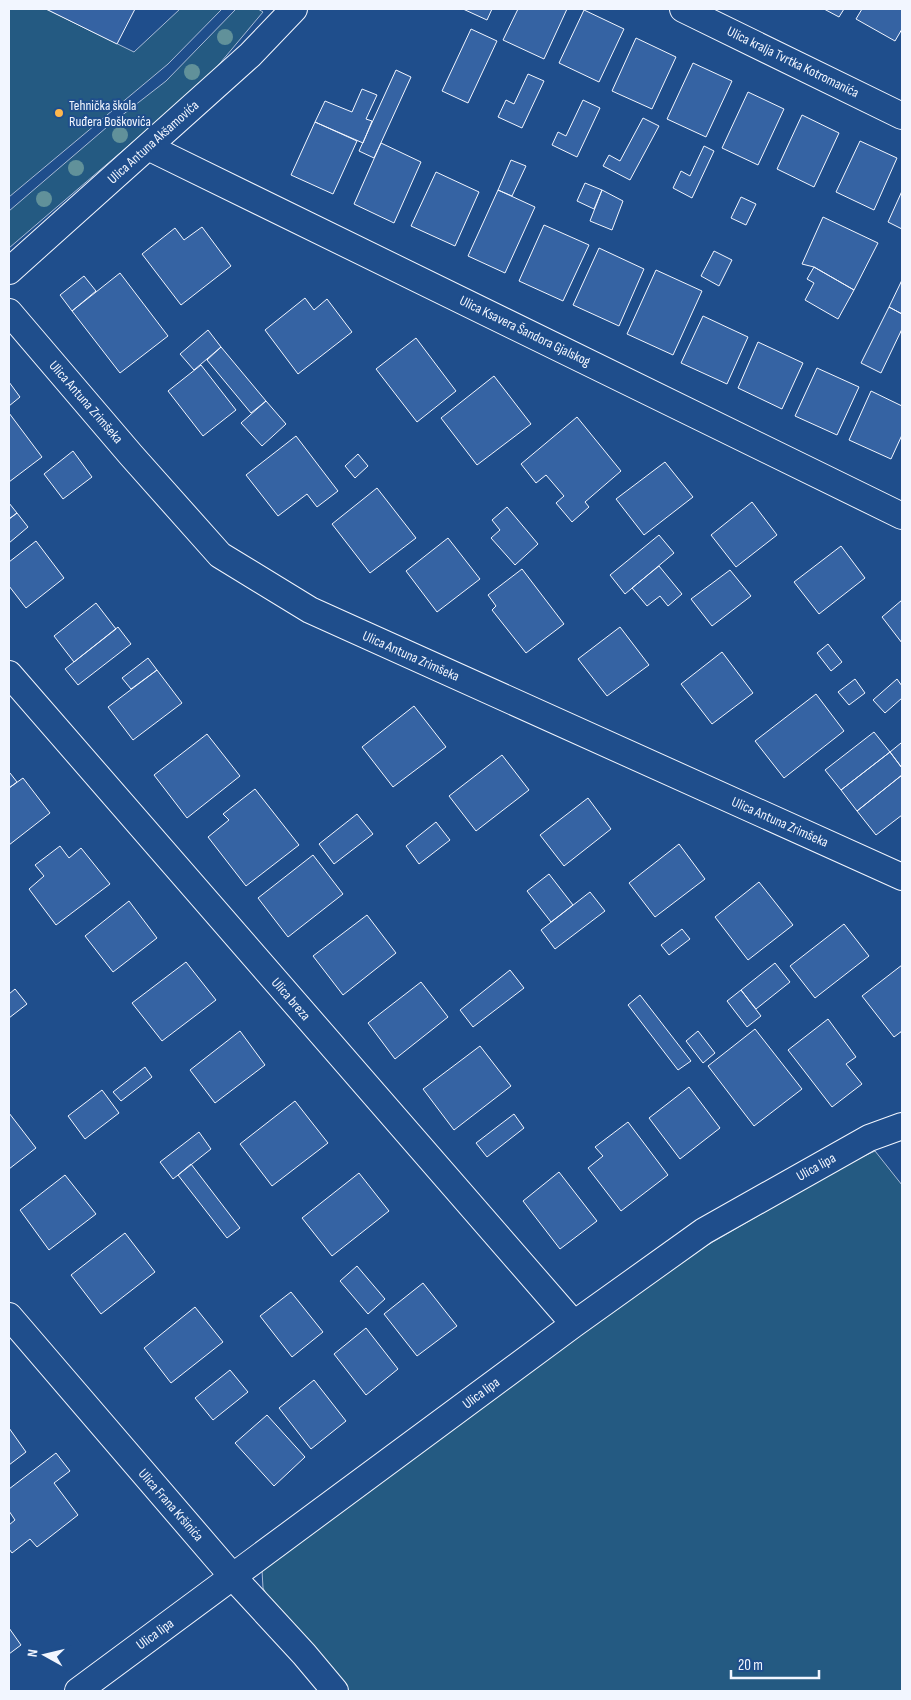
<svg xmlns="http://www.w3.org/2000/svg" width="911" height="1700" font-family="'Sofia Sans Condensed',sans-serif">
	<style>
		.green { fill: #245a82; stroke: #a8bbd7 }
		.building { fill: #3563a3; stroke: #f2f6ff }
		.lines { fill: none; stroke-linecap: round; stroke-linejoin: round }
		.minor-casing { stroke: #f2f6ff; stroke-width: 28 }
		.minor { stroke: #1f4e8c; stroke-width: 26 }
		.tree { fill: #61919a }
		.poi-dot { fill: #ffb74d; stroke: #1f4e8c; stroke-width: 2 }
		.labels { text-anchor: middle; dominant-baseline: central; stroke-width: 4; stroke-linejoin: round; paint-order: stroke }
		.street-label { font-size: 14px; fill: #f2f6ff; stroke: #1f4e8c }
		.poi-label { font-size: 14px; fill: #f2f6ff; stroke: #1f4e8c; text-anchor: start }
	</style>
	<rect width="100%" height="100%" fill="#1f4e8c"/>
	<path class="green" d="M9 9H46L134 52 180 9H222L168 64 9 197Z
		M236 9H258L263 12 216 68 169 111 9 248V211L107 127 166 81Z
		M875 1151 902 1185V1691H335L270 1602 263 1588 262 1570 685 1258 853 1161Z"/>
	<path class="building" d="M46 9H135L117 44Z
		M463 9H492L487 20Z
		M518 9H567L544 59 503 40Z
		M824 9H844L839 17Z
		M862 9H902V29L895 41 856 19Z
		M584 10 624 29 599 82 559 63Z
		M471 29 497 41 468 103 442 91Z
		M636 38 676 57 652 109 612 91Z
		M693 63 732 81 706 137 667 119Z
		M396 70 411 77 374 158 359 151Z
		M528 74 544 81 522 128 498 117 506 100 514 104Z
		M362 89 377 95 366 119 372 121 363 143 315 122 325 101 352 112Z
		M748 92 784 109 758 165 722 148Z
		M583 100 600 108 577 157 552 145 558 132 566 136Z
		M802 115 839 133 814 187 777 169Z
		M643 118 659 126 630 180 603 166 609 155 620 161Z
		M315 122 357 141 333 194 291 175Z
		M860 141 897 158 874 210 836 192Z
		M381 143 421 162 394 223 354 204Z
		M704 146 714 151 692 198 673 188 681 171 690 176Z
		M511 160 526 166 512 196 498 190Z
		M436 172 479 192 455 246 411 226Z
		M585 183 602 190 594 209 577 201Z
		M498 190 535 207 505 273 468 256Z
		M602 190 623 201 612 230 590 221Z
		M902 191V229L888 222Z
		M741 197 756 204 746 225 731 218Z
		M823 217 878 243 854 290 814 267 802 264Z
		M544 225 589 245 563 301 519 281Z
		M202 227 231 266 181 305 142 254 175 228 184 240Z
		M599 248 644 269 619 326 573 305Z
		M714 251 732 260 719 286 701 276Z
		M814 267 854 290 838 319 805 300 814 283 807 279Z
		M656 270 702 291 673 355 627 334Z
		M120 273 168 336 120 373 72 311Z
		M84 276 96 291 72 311 60 295Z
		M902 280V314L889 307Z
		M305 298 314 310 327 299 352 332 298 374 265 330Z
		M889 307 902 314V329L881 373 861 363Z
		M703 316 748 337 727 384 681 363Z
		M208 330 221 347 194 370 180 354Z
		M416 338 456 391 417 422 376 369Z
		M758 342 803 363 782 409 738 388Z
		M221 347 266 401 251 413 207 360Z
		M201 365 236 410 203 436 168 391Z
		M817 368 859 387 837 435 795 416Z
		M494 376 531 424 477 465 441 418Z
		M9 382 20 397 9 406Z
		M871 391 902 406V435L891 459 849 440Z
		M266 401 286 424 262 446 241 423Z
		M9 413 42 457 9 482Z
		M577 417 621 471 585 502 589 507 572 522 556 503 564 496 546 475 536 483 521 464Z
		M296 436 338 491 317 507 307 494 278 516 246 475Z
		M73 451 92 477 63 499 44 474Z
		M358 454 368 466 355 478 345 466Z
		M665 462 693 497 644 535 616 499Z
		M377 488 416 538 370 573 332 524Z
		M752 502 777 535 736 567 711 535Z
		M9 503 17 513 9 519Z
		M507 507 538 544 515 565 491 538 500 530 492 520Z
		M17 513 28 527 9 543V519Z
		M659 535 674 553 625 594 610 575Z
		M448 538 480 579 437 612 406 571Z
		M36 541 64 578 26 608 9 586V562Z
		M841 546 865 578 819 614 794 582Z
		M659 566 682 594 668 606 660 596 647 606 632 588Z
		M522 569 564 624 526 653 492 610 496 606 488 595Z
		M730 570 751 596 712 626 691 599Z
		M902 600V643L882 617Z
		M96 603 116 629 74 662 54 636Z
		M118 627 131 644 78 685 65 669Z
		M620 627 649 665 607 696 578 659Z
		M828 644 842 662 831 671 817 653Z
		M722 652 753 693 712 724 681 684Z
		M148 658 157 670 131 689 122 678Z
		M157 670 182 703 133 740 108 707Z
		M855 679 865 693 849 705 838 692Z
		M897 679 902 686V698L885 713 873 700Z
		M816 694 844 731 784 778 755 741Z
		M414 706 446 747 393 787 362 747Z
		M874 732 890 752 841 790 825 770Z
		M207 734 240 776 187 818 154 775Z
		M901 743 902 745V768L890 752Z
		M890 752 902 768V775L857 811 841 790Z
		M502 755 529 790 476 831 449 796Z
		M10 773 17 782 9 788V774Z
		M902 775V815L876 835 857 811Z
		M23 778 50 813 9 845V788Z
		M255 789 299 845 246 886 208 837 229 820 223 814Z
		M588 798 611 829 564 866 540 835Z
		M357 814 373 834 334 864 319 844Z
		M436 822 450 840 419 864 406 846Z
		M679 844 705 879 655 917 629 883Z
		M60 846 69 858 81 848 110 884 56 925 29 889 44 876 35 865Z
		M313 855 343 894 288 937 258 898Z
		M549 874 573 905 551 922 527 891Z
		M759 882 793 925 748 960 715 917Z
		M590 892 605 911 555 949 541 930Z
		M129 901 157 938 113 972 85 936Z
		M367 915 396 953 343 995 313 956Z
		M844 924 869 956 815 998 790 966Z
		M682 929 690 939 669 955 661 945Z
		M186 962 216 1000 162 1041 132 1003Z
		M775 963 790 982 756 1009 741 990Z
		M902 965V1031L894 1037 862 996Z
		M510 970 524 988 473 1027 460 1010Z
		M421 982 448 1017 395 1059 368 1023Z
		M15 989 27 1004 9 1018V994Z
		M741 990 761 1016 747 1027 727 1001Z
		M640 995 691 1061 678 1070 628 1005Z
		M828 1019 856 1057 846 1064 862 1084 832 1107 788 1050Z
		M755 1029 802 1089 754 1126 708 1066Z
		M240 1031 265 1065 215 1103 190 1070Z
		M698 1031 715 1053 703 1063 686 1041Z
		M480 1046 511 1086 454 1130 423 1089Z
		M145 1067 152 1077 121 1101 113 1092Z
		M689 1087 720 1128 680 1159 649 1118Z
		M102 1090 119 1113 85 1139 68 1116Z
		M295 1101 328 1143 272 1186 240 1144Z
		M9 1113 36 1148 9 1169Z
		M514 1114 524 1128 487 1157 476 1143Z
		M628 1122 668 1175 621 1211 588 1168 603 1156 595 1147Z
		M199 1132 211 1149 173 1179 160 1162Z
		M191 1164 240 1228 227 1238 178 1175Z
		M559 1172 597 1221 560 1249 523 1201Z
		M359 1173 389 1211 332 1256 302 1218Z
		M65 1175 96 1214 49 1250 20 1210Z
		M125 1233 155 1272 101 1314 71 1275Z
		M357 1266 385 1299 368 1314 340 1281Z
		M423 1283 457 1326 417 1356 384 1314Z
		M291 1292 323 1332 292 1357 260 1316Z
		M195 1307 223 1342 171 1383 144 1348Z
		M366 1328 398 1369 366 1395 334 1354Z
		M230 1370 248 1392 213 1420 195 1398Z
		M314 1380 346 1421 311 1449 279 1408Z
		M267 1415 305 1457 274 1486 235 1443Z
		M9 1428 26 1452 9 1465Z
		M56 1453 70 1471 54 1483 78 1515 37 1547 30 1539 12 1553 9 1549V1525L15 1520 9 1511V1489Z
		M9 1628 21 1645 9 1654Z"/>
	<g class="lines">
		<defs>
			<path id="minor" d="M683 9 902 116
				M148 147 902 516
				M9 271 250 55 294 9
				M9 312 131 455 220 555 310 610 902 877
				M9 674 574 1324
				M9 1316 233 1577 304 1654 335 1691
				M78 1691 574 1324 704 1231 869 1138 902 1126"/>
		</defs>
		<use href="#minor" class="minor-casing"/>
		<use href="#minor" class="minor"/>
	</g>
	<g class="tree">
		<circle cx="225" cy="37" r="8"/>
		<circle cx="192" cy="72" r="8"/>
		<circle cx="120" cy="135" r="8"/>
		<circle cx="76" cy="168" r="8"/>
		<circle cx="44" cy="199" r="8"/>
	</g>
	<circle class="poi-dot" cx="59" cy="113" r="5"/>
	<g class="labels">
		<g class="street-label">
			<text transform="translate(793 62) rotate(26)">Ulica kralja Tvrtka Kotromanića</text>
			<text transform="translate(153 142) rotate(-42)">Ulica Antuna Akšamovića</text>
			<text transform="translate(525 331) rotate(26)">Ulica Ksavera Šandora Gjalskog</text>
			<text transform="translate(86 402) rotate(49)">Ulica Antuna Zrimšeka</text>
			<text transform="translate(411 656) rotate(24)">Ulica Antuna Zrimšeka</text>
			<text transform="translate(780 822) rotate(24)">Ulica Antuna Zrimšeka</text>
			<text transform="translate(291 999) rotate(49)">Ulica breza</text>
			<text transform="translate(816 1167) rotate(-29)">Ulica lipa</text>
			<text transform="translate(481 1393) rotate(-37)">Ulica lipa</text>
			<text transform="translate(171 1505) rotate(49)">Ulica Frana Kršinića</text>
			<text transform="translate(155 1634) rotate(-36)">Ulica lipa</text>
		</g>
		<g class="poi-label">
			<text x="69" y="105">Tehnička škola<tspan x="69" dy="16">Ruđera Boškovića</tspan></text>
		</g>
	</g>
	<rect width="911" height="1700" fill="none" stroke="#f2f6ff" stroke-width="20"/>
	<g transform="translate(45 1655) rotate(278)" stroke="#1f4e8c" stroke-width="4" paint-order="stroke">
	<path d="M0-4L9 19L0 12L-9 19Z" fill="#f2f6ff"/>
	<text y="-8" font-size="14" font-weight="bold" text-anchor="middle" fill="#f2f6ff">N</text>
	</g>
	<path d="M731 1670v8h88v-8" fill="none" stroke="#f2f6ff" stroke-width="2.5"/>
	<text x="738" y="1670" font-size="15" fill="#f2f6ff" stroke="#1f4e8c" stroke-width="4" paint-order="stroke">20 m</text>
</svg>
